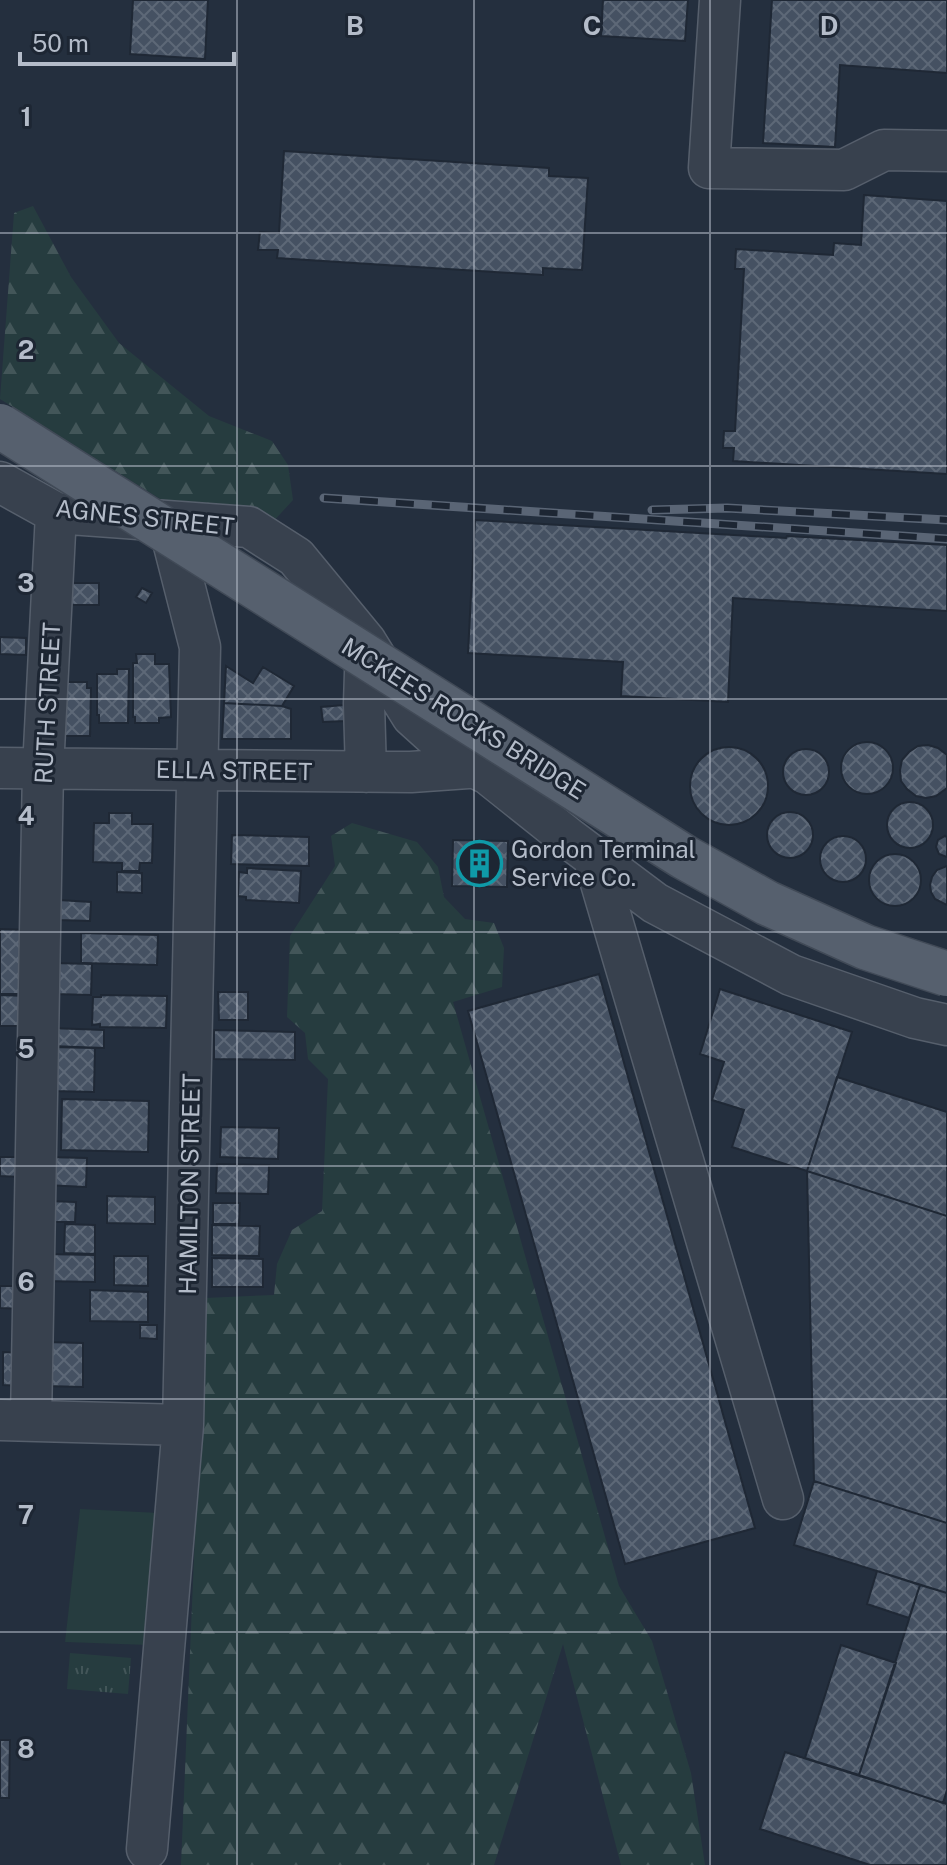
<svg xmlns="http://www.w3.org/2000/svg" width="947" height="1865" font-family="'Public Sans',sans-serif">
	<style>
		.grass { fill: url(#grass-tufts) }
		.forest { fill: url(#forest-firs) }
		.pitch { fill: #263c3f }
		.building { fill: url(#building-cross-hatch); stroke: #1f2835; stroke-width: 2 }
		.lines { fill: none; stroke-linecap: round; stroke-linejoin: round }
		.minor-casing { stroke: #565f6c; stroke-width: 43 }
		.minor { stroke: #38414e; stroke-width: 40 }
		.rail-casing { stroke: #5a6575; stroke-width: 9 }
		.rail { stroke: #1d2633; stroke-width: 6; stroke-dasharray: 18; stroke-linecap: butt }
		.major-bridge-casing { stroke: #414a57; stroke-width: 47; stroke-linecap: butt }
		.major-bridge { stroke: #56606e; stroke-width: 44 }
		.grid { fill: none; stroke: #b4bcc9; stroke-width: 2; stroke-opacity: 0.55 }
		.labels { text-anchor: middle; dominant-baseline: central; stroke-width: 6; stroke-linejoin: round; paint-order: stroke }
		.street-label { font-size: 24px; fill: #b4bcc9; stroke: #1d2633 }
		.poi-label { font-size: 24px; fill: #b4bcc9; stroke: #1d2633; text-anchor: start }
		.grid-label { font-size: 26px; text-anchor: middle; font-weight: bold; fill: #b4bcc9; stroke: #1d2633; stroke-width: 6; stroke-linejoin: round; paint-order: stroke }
	</style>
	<defs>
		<pattern id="grass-tufts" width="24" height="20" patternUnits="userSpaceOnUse" patternTransform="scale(2)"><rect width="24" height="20" fill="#263c3f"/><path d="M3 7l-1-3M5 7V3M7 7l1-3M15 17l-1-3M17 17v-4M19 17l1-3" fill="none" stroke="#435659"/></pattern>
		<pattern id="forest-firs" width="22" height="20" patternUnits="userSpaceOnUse" patternTransform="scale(2)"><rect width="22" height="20" fill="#263c3f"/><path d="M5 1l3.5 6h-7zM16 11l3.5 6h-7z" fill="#435659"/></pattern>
		<pattern id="building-cross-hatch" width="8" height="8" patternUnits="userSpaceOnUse" patternTransform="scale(2)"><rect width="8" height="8" fill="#455162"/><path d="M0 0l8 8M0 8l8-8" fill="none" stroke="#5d6877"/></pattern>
	</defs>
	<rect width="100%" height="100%" fill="#242f3e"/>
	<path class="grass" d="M70 1653 131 1658 128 1694 67 1689Z"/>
	<path class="forest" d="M33 206 71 277 119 343 209 416 272 441 288 465 293 500 270 525 226 540 0 399 14 213Z
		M352 823 417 842 438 867 444 897 465 919 494 923 504 948 502 987 453 1002 619 1586 652 1641 691 1773 705 1865H621L563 1644 494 1865H181L205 1298 274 1295 277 1264 292 1230 322 1211 328 1079 308 1059 305 1033 287 1017 290 936 335 866 331 836Z"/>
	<path class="pitch" d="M80 1509 160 1513 148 1645 65 1642Z"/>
	<path class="building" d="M133 0H208L205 59 130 54Z
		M603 0H688L685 41 601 36Z
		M772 0H947V73L840 65 835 147 763 143Z
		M284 151 549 168V176L588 178 582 270 543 268V275L277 258 278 250H258L260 232 279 233Z
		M864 195 947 201V474L733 461 734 448H723L724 431H735L744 269H735L736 249 833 255 834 243 861 245Z
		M475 520 786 538 787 536 947 545V611L733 598 728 702 621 696 623 662 468 653Z
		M55 583H99V605H55Z
		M142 588 152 593 146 603 136 597Z
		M0 637 26 638V655L0 654Z
		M136 654H155V664H169L171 717 159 718V723H135V717H133V663H137Z
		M226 666 253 683 263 667 294 686 282 706 224 703Z
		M117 669H129L128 723H99V715H97V674H117Z
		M56 682H87V688H91L90 736H52Z
		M224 703 282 706 291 709V739H222Z
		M344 705 345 721 323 722 321 707Z
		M841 768a26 26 0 1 1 52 0a26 26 0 1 1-52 0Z
		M928 745 938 748 947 755V788L936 796 926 798 916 796 907 789 901 781 900 770 902 760 909 752 918 746Z
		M690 786a39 39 0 1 1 78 0a39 39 0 1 1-78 0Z
		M783 772a23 23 0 1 1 46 0a23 23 0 1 1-46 0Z
		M887 825a23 23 0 1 1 46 0a23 23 0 1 1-46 0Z
		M767 835a23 23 0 1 1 46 0a23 23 0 1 1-46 0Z
		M109 813H132V824H153L152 863H140L139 871H122V863L93 862 94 823H109Z
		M232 835 309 837V866L231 864Z
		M945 836 947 837V857L939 854 936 847 938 840Z
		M820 859a23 23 0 1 1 46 0a23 23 0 1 1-46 0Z
		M453 840 508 841 507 887 452 886Z
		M869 880a26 26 0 1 1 52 0a26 26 0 1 1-52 0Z
		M947 866V905L935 899 931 892 930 885 932 877 937 870Z
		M247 868 301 871 299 903 246 900V897L238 896 239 872 247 873Z
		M117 872 142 873V893L117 892Z
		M59 900 91 902 90 921 58 920Z
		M0 929 30 930 29 994H0Z
		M81 933 158 935 157 965 81 963Z
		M54 963 92 964 91 995 53 994Z
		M599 974 755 1528 625 1564 468 1011Z
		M720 989 852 1032 807 1171 732 1147 744 1110 712 1100 724 1062 700 1054Z
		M218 992H248V1020H219Z
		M0 995 27 996 26 1026H0Z
		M101 995 167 996 166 1028 100 1027V1024L92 1025 93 997H101Z
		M50 1028 104 1030V1048L50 1046Z
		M214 1030 295 1032V1060L214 1059Z
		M52 1047 95 1048 94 1092 52 1091Z
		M837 1077 947 1112V1216L807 1171Z
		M62 1099 149 1101 148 1152 61 1150Z
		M221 1127 279 1128 278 1159 220 1157Z
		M0 1157H20V1177L0 1176Z
		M46 1157 87 1158 86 1187 45 1185Z
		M217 1164 269 1165 268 1194 216 1193Z
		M807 1171 947 1216V1523L814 1481Z
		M107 1196 155 1197V1224L107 1223Z
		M47 1201 76 1202 75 1222H47Z
		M213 1203H240L239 1224H213Z
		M65 1224 95 1225V1254L64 1253Z
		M212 1225 260 1226 259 1256 212 1255Z
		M43 1254 95 1255V1282L42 1281Z
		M114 1256H148V1286L114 1285Z
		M212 1258 263 1259V1287H212Z
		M0 1286H23L22 1309 0 1308Z
		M90 1290 148 1292V1322L90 1321Z
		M140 1325H157V1339L140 1338Z
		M46 1342 83 1343V1387L45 1386Z
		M3 1352 22 1353 21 1386 3 1385Z
		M814 1481 947 1523V1593L794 1545Z
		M877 1571 920 1585 909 1618 867 1604Z
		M920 1585 947 1593V1790L943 1803 859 1775Z
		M841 1645 896 1663 859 1775 805 1758Z
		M0 1740H10L9 1798H0Z
		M785 1752 947 1804V1865H870L760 1829Z"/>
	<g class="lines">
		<defs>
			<path id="minor" d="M720 0 709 168 844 170 884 150 947 151
				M0 482 56 513 249 527 296 557 366 642 412 716 453 753 476 768
				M0 768 411 772 468 768H476L488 774 567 837 655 903 791 975 915 1018 947 1025
				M366 772 364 704 366 642
				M593 856 783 1499
				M0 1420 183 1425
				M31 1421 43 769 56 513
				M147 1849 183 1425 200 647 168 522"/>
		</defs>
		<use href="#minor" class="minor-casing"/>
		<use href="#minor" class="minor"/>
		<defs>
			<path id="rail" d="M324 498 947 539
				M652 510 727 508 947 520"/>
		</defs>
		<use href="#rail" class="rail-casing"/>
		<use href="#rail" class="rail"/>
		<defs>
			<path id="major-bridge" d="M0 426 684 857 767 903 865 947 947 974"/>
		</defs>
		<use href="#major-bridge" class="major-bridge-casing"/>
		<use href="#major-bridge" class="major-bridge"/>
	</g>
	<path class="grid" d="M237 0V1865M474 0V1865M710 0V1865M0 233H947M0 466H947M0 699H947M0 932H947M0 1166H947M0 1399H947M0 1632H947"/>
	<defs>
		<symbol id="building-ring" viewBox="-11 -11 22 22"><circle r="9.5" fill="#1d2633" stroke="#0f9aa8" stroke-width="1.5"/><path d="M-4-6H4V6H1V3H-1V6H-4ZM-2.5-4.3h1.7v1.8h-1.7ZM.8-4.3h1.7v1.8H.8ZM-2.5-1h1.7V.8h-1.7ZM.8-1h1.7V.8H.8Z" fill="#0f9aa8"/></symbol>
	</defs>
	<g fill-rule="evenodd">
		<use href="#building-ring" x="454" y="838" width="51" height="51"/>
	</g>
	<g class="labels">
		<g class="street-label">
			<text transform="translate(145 517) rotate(6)">AGNES STREET</text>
			<text transform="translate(47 703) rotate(-87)">RUTH STREET</text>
			<text transform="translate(464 718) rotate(32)">MCKEES ROCKS BRIDGE</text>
			<text transform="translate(234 770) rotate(1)">ELLA STREET</text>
			<text transform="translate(189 1184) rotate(-89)">HAMILTON STREET</text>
		</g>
		<g class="poi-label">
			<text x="511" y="849">Gordon Terminal<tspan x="511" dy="28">Service Co.</tspan></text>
		</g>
	</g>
	<g class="grid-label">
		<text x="355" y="35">B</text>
		<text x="592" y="35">C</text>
		<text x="829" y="35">D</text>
		<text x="26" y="126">1</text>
		<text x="26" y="359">2</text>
		<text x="26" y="592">3</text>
		<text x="26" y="825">4</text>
		<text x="26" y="1058">5</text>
		<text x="26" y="1291">6</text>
		<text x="26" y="1524">7</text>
		<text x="26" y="1758">8</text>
	</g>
	<path d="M20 52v12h214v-12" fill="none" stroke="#b4bcc9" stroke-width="4"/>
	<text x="32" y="52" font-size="24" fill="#b4bcc9" stroke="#1d2633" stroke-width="6" paint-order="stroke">50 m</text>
</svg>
